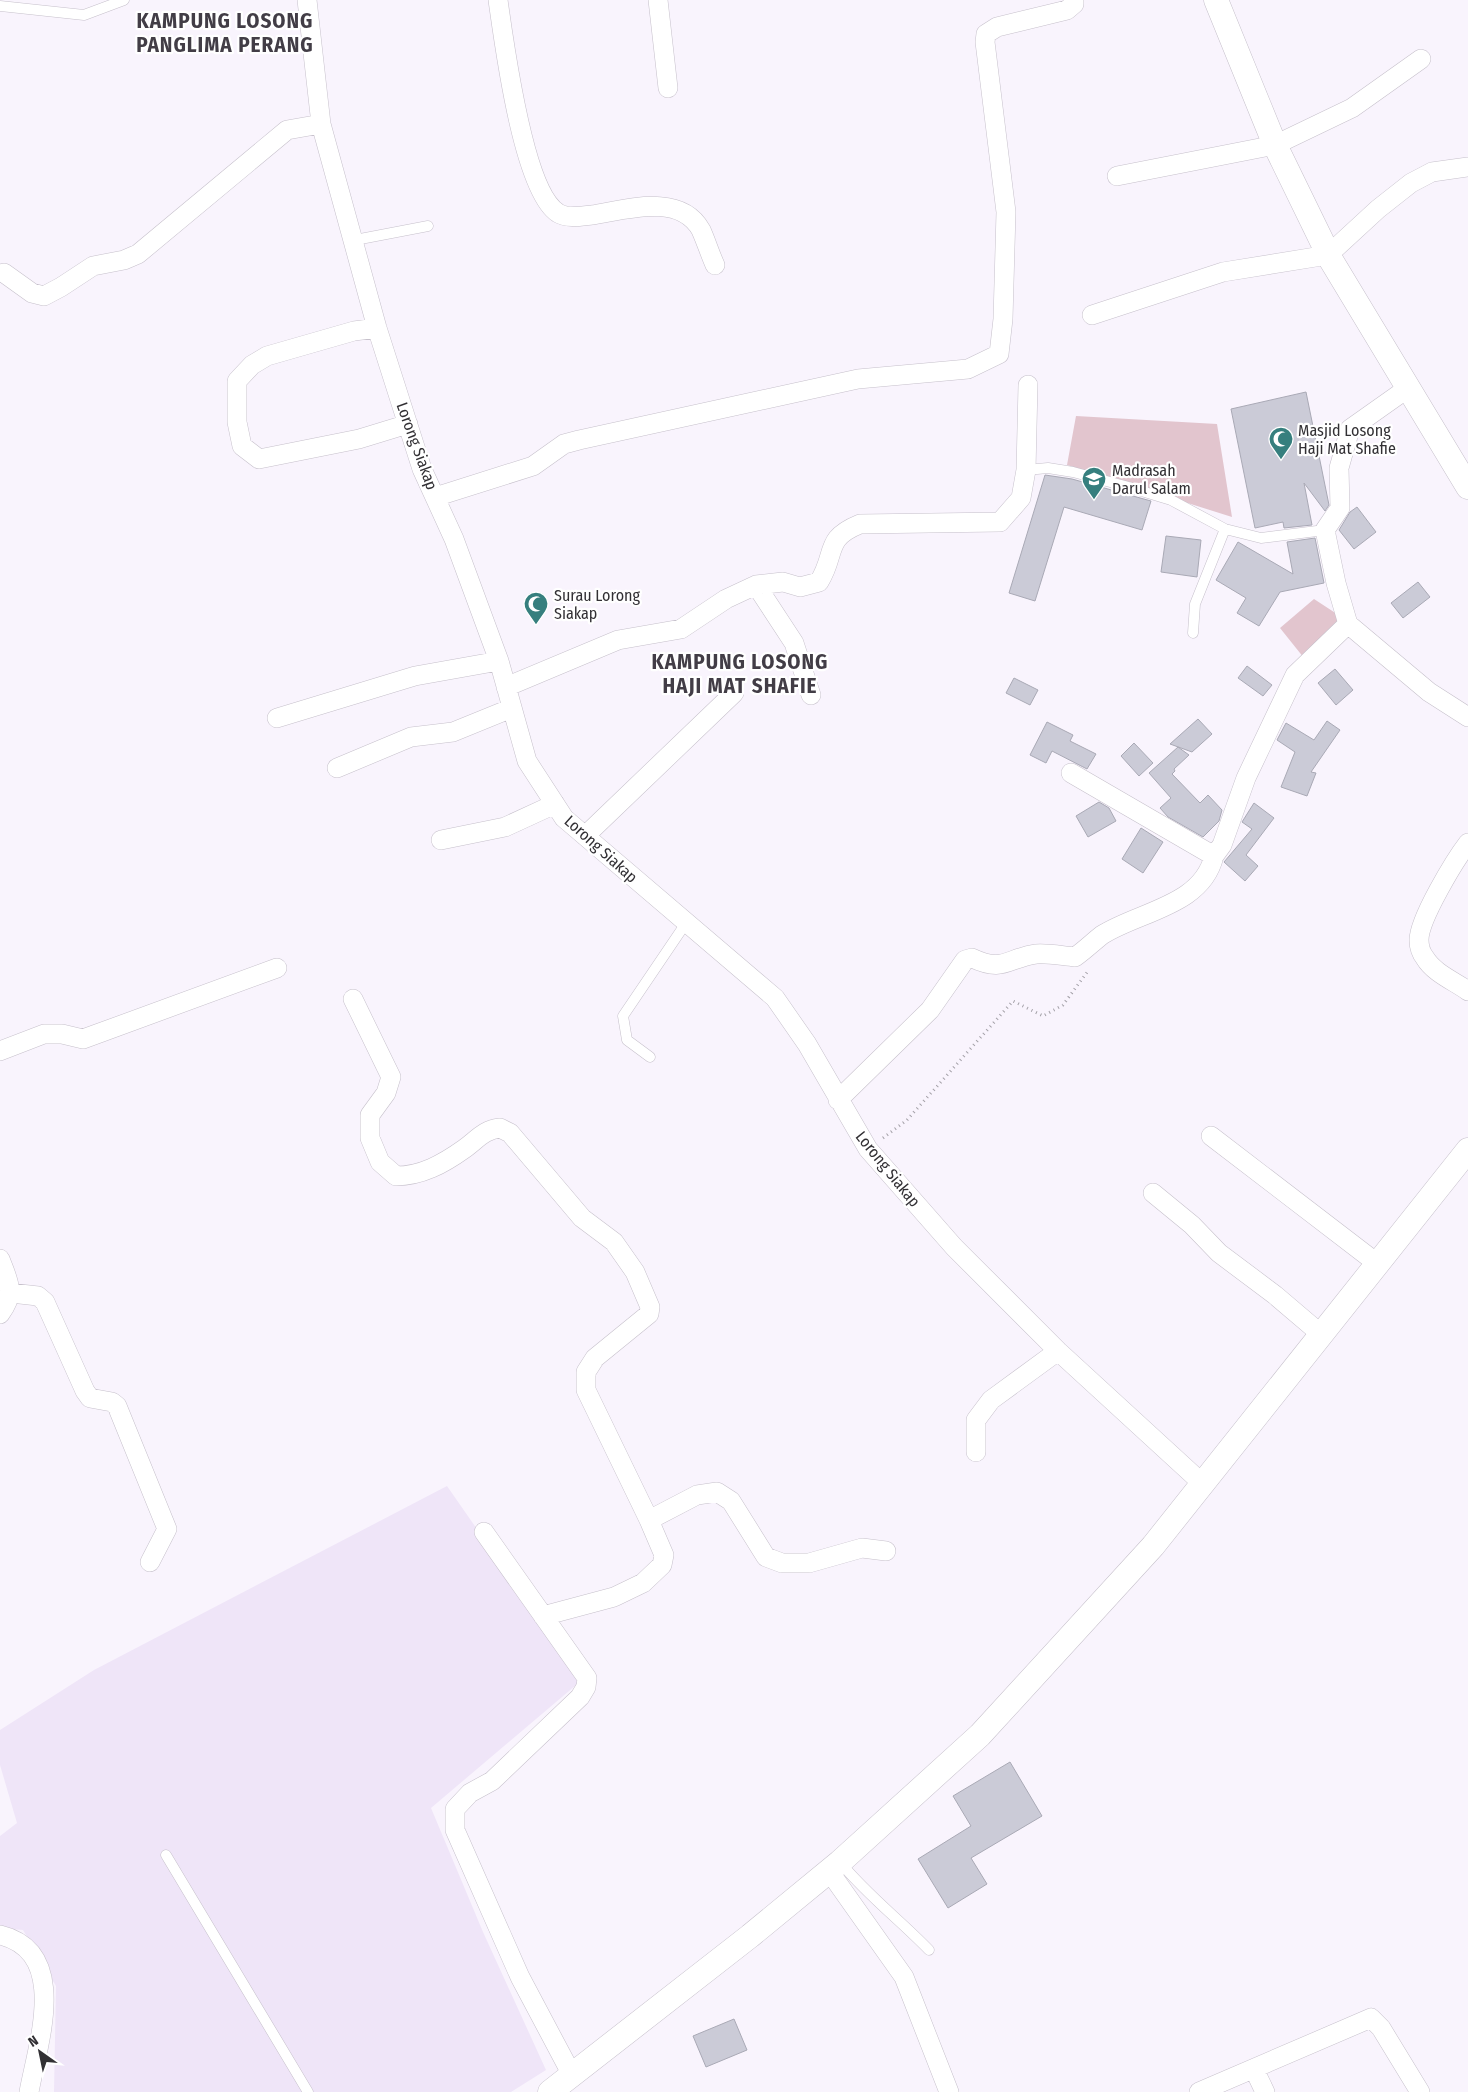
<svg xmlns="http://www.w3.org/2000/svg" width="1468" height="2092" font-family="'Fira Sans Condensed',sans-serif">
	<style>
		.built { fill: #efe5f8 }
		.green { fill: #e2c5ce }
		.building { fill: #cbcbd7; stroke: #a9a9b5 }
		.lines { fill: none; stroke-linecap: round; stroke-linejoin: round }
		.service-casing { stroke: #c6c0cb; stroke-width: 11 }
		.minor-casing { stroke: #c6c0cb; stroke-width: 20 }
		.tertiary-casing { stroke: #c6c0cb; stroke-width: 25 }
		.path { stroke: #a4a1a8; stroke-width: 3; stroke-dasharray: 1 4; stroke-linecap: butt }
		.service { stroke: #fff; stroke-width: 10 }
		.minor { stroke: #fff; stroke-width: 19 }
		.tertiary { stroke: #fff; stroke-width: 24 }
		.labels { text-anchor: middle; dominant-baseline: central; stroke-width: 4.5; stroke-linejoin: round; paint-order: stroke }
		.poi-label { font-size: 16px; fill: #323034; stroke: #fff; text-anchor: start }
		.street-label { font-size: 16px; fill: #323034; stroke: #fff }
		.district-label { font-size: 21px; font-weight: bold; letter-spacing: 1px; fill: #423d46; stroke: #fff }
	</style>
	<rect width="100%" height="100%" fill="#f9f4fd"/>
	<path class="built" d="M447 1486 582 1680 431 1808 483 1932 546 2070 511 2092H54L56 1986 23 1930 0 1928V1836L17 1823 0 1765V1730L94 1670Z"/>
	<path class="green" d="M1076 416 1217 424 1232 517 1067 465Z
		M1314 599 1340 616 1334 632 1304 658 1280 628Z"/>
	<path class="building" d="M1306 392 1329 505 1325 511 1304 483 1312 525 1284 528 1283 522 1255 528 1231 409Z
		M1045 475 1072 479 1151 501 1142 530 1064 507 1035 601 1009 593Z
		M1357 507 1376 532 1354 549 1339 530 1350 512Z
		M1166 536 1201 540 1197 577 1161 572Z
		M1315 538 1324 583 1280 592 1259 626 1237 613 1246 598 1216 580 1238 542 1293 574 1287 542Z
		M1418 582 1430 597 1403 618 1391 603Z
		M1247 666 1272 685 1263 696 1238 678Z
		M1335 669 1353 690 1336 705 1318 683Z
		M1014 678 1038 690 1030 705 1006 693Z
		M1198 719 1212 734 1192 752 1170 744Z
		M1327 721 1340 730 1311 772 1316 773 1307 796 1281 787 1295 752 1277 740 1286 723 1314 740Z
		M1047 722 1073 735 1070 741 1096 754 1087 769 1052 751 1046 763 1030 755Z
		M1134 743 1153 763 1139 776 1121 756Z
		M1178 747 1189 755 1174 769 1175 771 1172 774 1200 803 1208 795 1222 810 1219 821 1203 837 1168 817 1160 808 1171 798 1149 773Z
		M1099 802 1109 808 1116 821 1088 837 1076 816Z
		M1254 803 1274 818 1246 855 1258 866 1245 881 1224 862 1252 829 1242 822Z
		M1141 828 1163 842 1143 873 1122 859Z
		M1010 1762 1042 1816 971 1858 987 1884 948 1908 918 1859 971 1826 953 1796Z
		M734 2019 747 2050 706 2067 693 2036Z"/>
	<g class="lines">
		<defs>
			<path id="service" d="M0 6 84 15 124 0
				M355 240 428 226
				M1026 470 1048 468 1073 472 1125 486 1171 500 1225 529 1261 538 1325 530
				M1193 633 1195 604 1225 529
				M650 1057 627 1040 623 1016 686 923
				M166 1855 308 2092
				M840 1862C866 1894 900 1920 929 1950"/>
			<path id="minor" d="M307 0 321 124 377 328 422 469 454 539 499 661 527 761 564 818 775 998 807 1044 868 1149 954 1247 1058 1351 1203 1484
				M498 0C504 42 523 191 558 213 567 219 582 216 592 215 625 210 680 192 701 230 706 241 710 254 715 265
				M658 0 668 88
				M1117 176 1275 145 1352 108 1421 59
				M4 273 32 293 44 296 61 287 93 266 124 260 138 254 287 130 321 124
				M1092 315 1223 272 1328 255 1378 209 1411 183 1432 172 1468 167
				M377 328 354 331 267 356 252 365 237 381V422L242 446 259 459 359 439 408 424
				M1408 388 1350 429 1339 468 1340 508 1325 530 1336 583 1348 624 1429 692 1468 717
				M435 497 533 466 564 444 579 440 858 379 968 369 999 354 1003 319 1006 212 985 42 986 34 997 27 1067 10 1074 4V0
				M756 585 794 643 811 695
				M506 687 618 640 681 629 726 599 756 585 783 582 800 587 819 582C837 553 823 539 860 524L1000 522 1021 498 1026 470 1028 385
				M277 718 415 676 499 661
				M337 768 411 737 453 732 512 708
				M1071 773 1214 856 1222 845 1246 778 1295 675 1348 624
				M585 836 734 693
				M441 840 505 827 555 804
				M1468 843C1455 860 1419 919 1419 940 1419 946 1421 953 1425 958 1434 973 1454 981 1468 991
				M353 999 391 1077 386 1093 370 1115V1138L380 1162 396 1176C421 1176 443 1164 464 1149 477 1140 483 1130 500 1128L510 1133 582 1218 614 1242 635 1272 650 1307 649 1314 595 1358 586 1372V1390L649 1520 664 1555 662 1565 643 1583 614 1597 543 1616
				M0 1051 44 1034H62L83 1039 277 968
				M838 1100 930 1010 965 960 972 958C1004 973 1007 958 1036 954 1048 953 1063 956 1075 957 1085 950 1093 942 1102 935 1140 911 1202 906 1214 856
				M1211 1136 1378 1264
				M1153 1193 1192 1225 1219 1253 1275 1295 1322 1335
				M0 1259C9 1283 16 1292 0 1314
				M11 1293 38 1296 45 1302 85 1391 90 1398 112 1402 117 1406 167 1529 150 1562
				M976 1452V1420L991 1400 1058 1351
				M649 1520 697 1495 717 1492 731 1501 766 1557 782 1563H809L862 1548 886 1551
				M484 1532 587 1678 586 1687 580 1697 492 1781 470 1793 455 1809V1830L520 1977 572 2075
				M829 1871 904 1977 949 2092
				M0 1935C70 1952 38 2043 29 2092
				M1254 2069 1265 2092
				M1199 2092 1371 2018 1381 2028 1420 2092"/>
			<path id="tertiary" d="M1216 0 1275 145 1331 260 1468 487
				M550 2092 750 1936 840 1862 980 1735 1153 1546 1468 1150"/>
		</defs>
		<use href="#service" class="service-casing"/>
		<use href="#minor" class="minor-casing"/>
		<use href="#tertiary" class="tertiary-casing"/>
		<path class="path" d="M883 1138 907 1120 1013 1001 1043 1016 1063 1005 1088 971"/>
		<use href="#service" class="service"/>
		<use href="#minor" class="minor"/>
		<use href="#tertiary" class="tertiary"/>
	</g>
	<defs>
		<symbol id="mosque-pin" viewBox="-11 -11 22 30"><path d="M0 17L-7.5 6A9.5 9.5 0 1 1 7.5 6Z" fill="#367f7e" stroke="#fff"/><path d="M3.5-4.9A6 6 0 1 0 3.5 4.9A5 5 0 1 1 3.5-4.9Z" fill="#fff"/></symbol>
		<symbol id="school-pin" viewBox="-11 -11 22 30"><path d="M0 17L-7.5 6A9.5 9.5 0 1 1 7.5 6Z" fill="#367f7e" stroke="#fff"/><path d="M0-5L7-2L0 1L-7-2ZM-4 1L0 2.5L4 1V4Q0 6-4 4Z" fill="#fff"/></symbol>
	</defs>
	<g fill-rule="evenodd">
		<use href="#mosque-pin" x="1267" y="425" width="28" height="38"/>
		<use href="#school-pin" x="1080" y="465" width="28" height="38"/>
		<use href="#mosque-pin" x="522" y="590" width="28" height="38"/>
	</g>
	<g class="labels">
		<g class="poi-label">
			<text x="1298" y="430">Masjid Losong<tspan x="1298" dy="18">Haji Mat Shafie</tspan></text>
			<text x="1112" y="470">Madrasah<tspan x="1112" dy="18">Darul Salam</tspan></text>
			<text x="554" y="595">Surau Lorong<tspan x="554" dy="18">Siakap</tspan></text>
		</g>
		<g class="street-label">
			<text transform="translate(417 446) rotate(70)">Lorong Siakap</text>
			<text transform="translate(601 849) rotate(42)">Lorong Siakap</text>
			<text transform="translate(888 1169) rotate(51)">Lorong Siakap</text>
		</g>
		<g class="district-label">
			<text x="225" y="21">KAMPUNG LOSONG<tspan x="225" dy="24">PANGLIMA PERANG</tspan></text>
			<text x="740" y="662">KAMPUNG LOSONG<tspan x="740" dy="24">HAJI MAT SHAFIE</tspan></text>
		</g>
	</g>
	<g transform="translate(40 2052) rotate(327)" stroke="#ffffff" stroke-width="4" paint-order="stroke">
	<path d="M0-4L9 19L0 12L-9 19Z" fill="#323034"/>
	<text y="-8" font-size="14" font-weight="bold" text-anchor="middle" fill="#323034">N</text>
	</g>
</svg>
